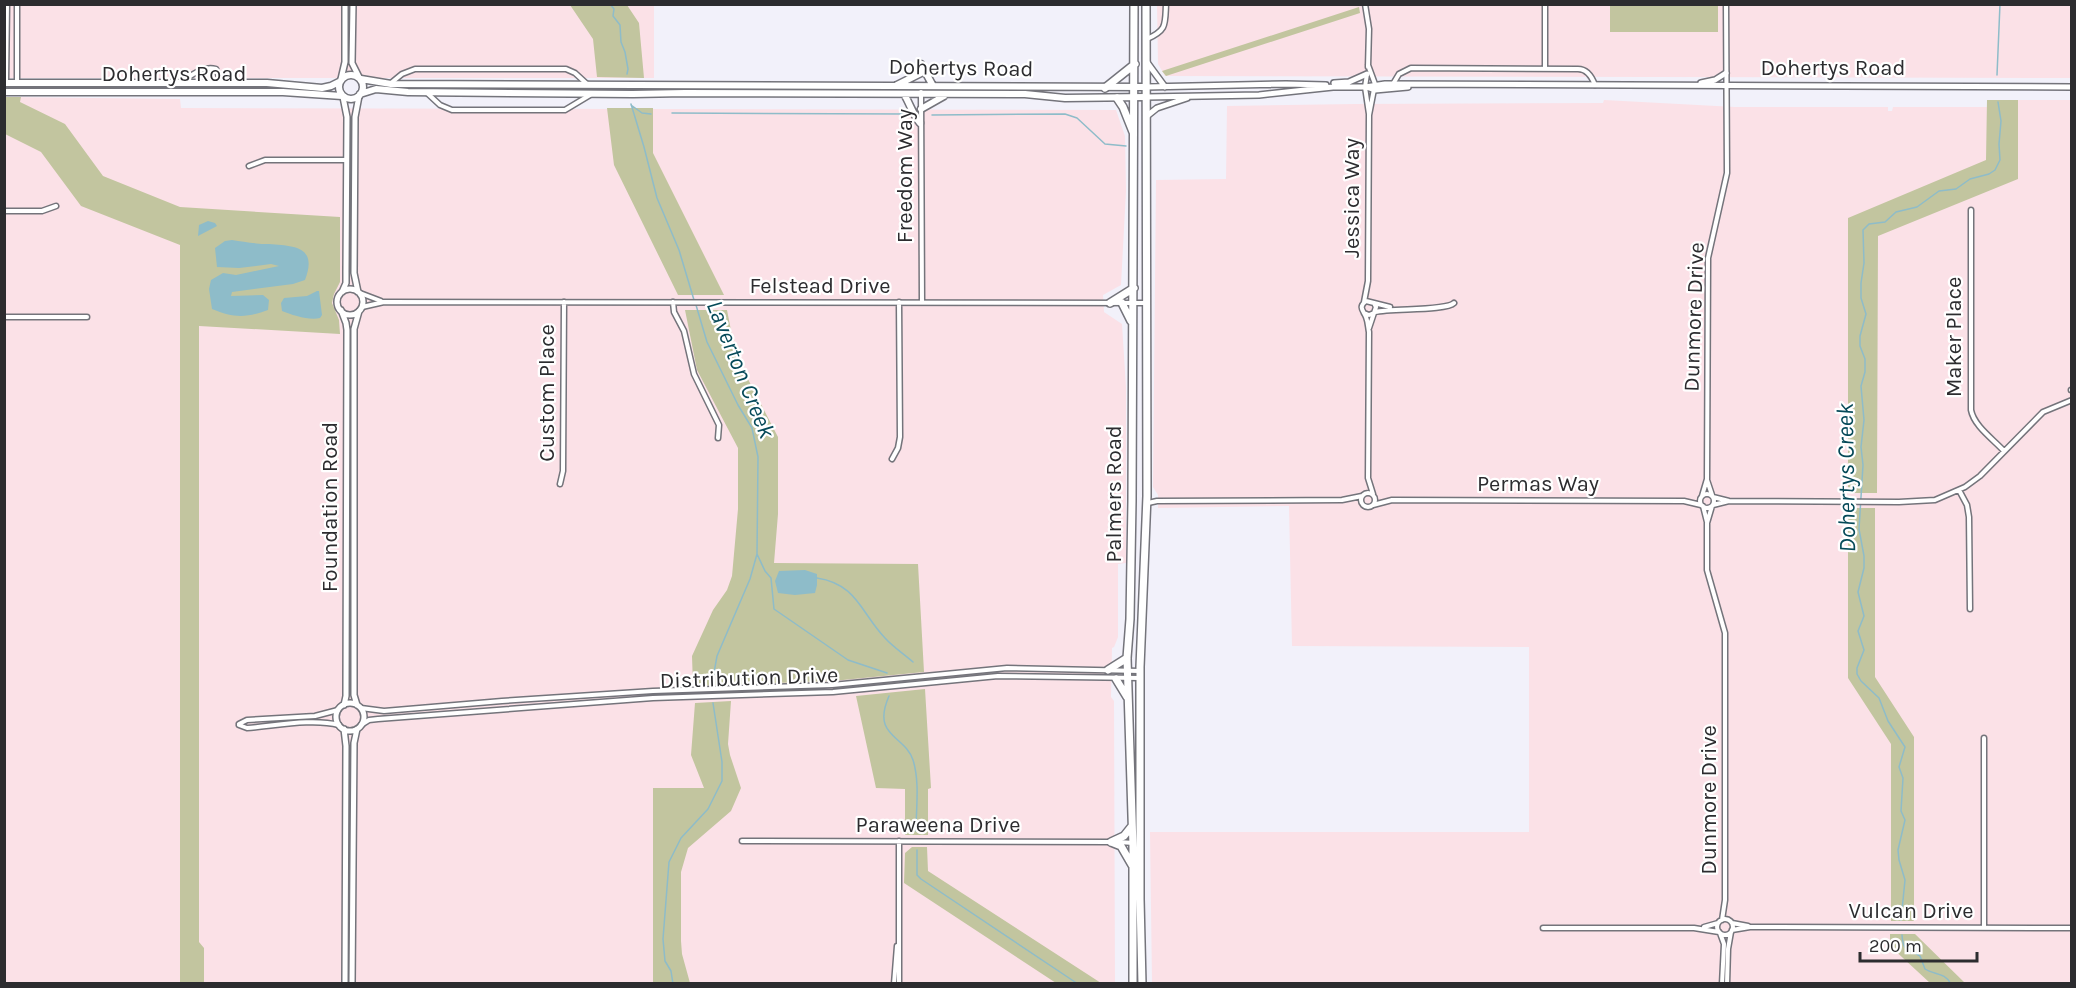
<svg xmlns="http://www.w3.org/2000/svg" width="2076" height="988" font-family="Karla,sans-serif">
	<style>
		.industrial { fill: #fbe1e7 }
		.green { fill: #c2c59f }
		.water { fill: #8ebcc9 }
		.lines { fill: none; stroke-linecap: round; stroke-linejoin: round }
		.stream { stroke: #8ebcc9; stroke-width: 1.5 }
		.minor-casing { stroke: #74747b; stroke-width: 7 }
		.tertiary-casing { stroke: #74747b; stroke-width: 8 }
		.secondary-casing { stroke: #74747b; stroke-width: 8 }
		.primary-casing { stroke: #74747b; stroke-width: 9 }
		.trunk-casing { stroke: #74747b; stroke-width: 10 }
		.minor { stroke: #fff; stroke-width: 4 }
		.tertiary { stroke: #fff; stroke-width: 5 }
		.secondary { stroke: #fff; stroke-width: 5 }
		.primary { stroke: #fff; stroke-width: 6 }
		.trunk { stroke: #fff; stroke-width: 7 }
		.labels { text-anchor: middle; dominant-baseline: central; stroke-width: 4.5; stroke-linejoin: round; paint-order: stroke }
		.street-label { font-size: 22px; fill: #2c2c2f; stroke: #fff }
		.water-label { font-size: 24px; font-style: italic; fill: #054958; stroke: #fff }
	</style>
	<rect width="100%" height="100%" fill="#f2f1fa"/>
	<path class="industrial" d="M4 5H654V78H5Z
		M1157 5H2071V78L1165 76 1158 64Z
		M4 97 180 99 181 108 1116 110 1125 136 1126 191 1121 285 1103 295 1104 312 1122 324 1126 388V563L1118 564V637L1114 647 1112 648 1111 697 1114 701 1115 983H5Z
		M1604 100 1735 107H1888V111H1892L1893 107H1987V100H2071V983H1152L1150 832H1529V647L1292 646 1289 506 1158 508V495L1153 487 1156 180 1226 179 1227 106 1355 104 1603 103Z"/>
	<path class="green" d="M570 5H627L639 23 644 78 597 77 593 39Z
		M1610 5H1718V32H1610Z
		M1359 7 1360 13 1166 76 1162 71Z
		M4 97H21L20 102 65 124 103 176 180 207 340 217V282L334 294 332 303 339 320 340 334 199 326V942L204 948V983H180V245L81 206 41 152 5 134Z
		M1987 100H2018V179L1878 236 1877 493H1848V218L1986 160Z
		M607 108H653V153L724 295H678L614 165Z
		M685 310H727L736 356 778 437V514L774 563 918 564 924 672 833 681 693 686 692 656 713 610 727 590 732 576 738 509V448L697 370Z
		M1848 508H1875V677L1914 737V921H1891V744L1848 678Z
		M925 689 931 788 928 789V835H905V789L876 788 856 696Z
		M731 701 728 744 730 755 741 788 731 811 688 848 681 872V941L682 954 690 983H653V788H704L691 755 695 703Z
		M912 847H927L928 871 1101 983H1056L904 883 905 853Z
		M1890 934H1915L1965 983H1930L1890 946Z"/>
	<path class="water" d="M208 221 215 223 217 226 198 236 199 225Z
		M232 240C244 242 257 244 269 244 294 246 318 246 305 280L293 284 232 292 231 296 263 295 269 300 268 310C247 318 233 318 212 309L209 289 211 280 223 273 236 275 279 266 271 264 239 268 217 267 215 248 225 241Z
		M317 291H319L322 315 320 318C310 321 292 315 282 311L281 303 284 298 307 296Z
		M805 570 817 574V585L815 593 795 595 778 593 775 581 779 571Z"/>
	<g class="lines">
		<path class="stream" d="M610 4 614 9 613 16 620 25 621 42 625 52 628 69 627 74
			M1997 75 2000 4
			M631 104 644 147 657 198 679 250 694 300
			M631 105 642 113 651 114
			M672 113 907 114
			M932 115 1065 114 1077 118 1105 144 1126 146
			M696 305 707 342 738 405 752 428 758 457 757 554 750 579 717 656 712 684
			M757 554 765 571 771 578 774 609 848 660 887 673
			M817 578C857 584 861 613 885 638 893 647 904 654 913 662
			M889 696C871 737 905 735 913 760 920 782 916 809 916 831
			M917 850V875L921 879 1078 984
			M1901 920 1905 880 1899 860 1898 850 1905 820 1901 811 1903 778 1899 767 1905 747 1888 721 1879 698 1861 681 1857 674V668L1864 650 1858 631 1864 616 1858 592 1864 568V556L1859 529 1863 465 1861 447 1864 420 1861 386 1865 372V359L1860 346V336L1866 314 1861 298V283L1864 263 1863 230 1869 224 1885 222 1896 212 1917 207 1939 191 1956 189 1970 179 1989 174 1995 170 2000 160 1999 144 2001 121 1998 102
			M1902 935C1903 951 1907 949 1920 956L1925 969C1934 975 1945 972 1951 984
			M673 984 671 971 665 961 663 939 669 862 681 838 708 809 722 781V762L713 703"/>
		<defs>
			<path id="minor" d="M1365 4 1369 29 1368 67
				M1147 39C1167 30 1165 25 1166 4
				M1545 69V4
				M1367 74 1365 87 1369 114
				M6 82 7 4
				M179 82C191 77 202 65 216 69L221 82
				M17 83V4
				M391 83 402 74 415 69H566L575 73 587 84
				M1393 84 1399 74 1411 68 1578 69C1587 69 1592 77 1595 85
				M426 92 440 105 452 110H565L590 95
				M921 92 922 302
				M249 166 265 160H347
				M1971 210V410C1974 426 1993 439 2004 451
				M4 211H42L56 206
				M360 293 381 301
				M673 302 674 312 684 331 694 374 719 425 718 438
				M1364 302 1368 281 1369 115 1375 84 1368 65
				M1374 303 1390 307
				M362 307 384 302 1146 303
				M1375 312C1391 308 1446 311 1454 303
				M1364 313 1369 315 1374 313 1376 307 1374 303 1366 301C1358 307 1363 310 1366 317 1368 322 1368 327 1369 332L1368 478 1373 494
				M4 317H87
				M1369 328 1374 313
				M2071 390H2072
				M892 459 898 448 900 437 899 302
				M1707 480 1712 495
				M560 484 563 471 564 302
				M1959 490 1967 505 1969 517 1970 609
				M1361 500a7 7 0 1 1 14 0a7 7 0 1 1-14 0Z
				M1700 501a7 7 0 1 1 14 0a7 7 0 1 1-14 0Z
				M1702 496 1707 479 1708 258 1727 173 1726 4
				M1713 497 1729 501 1899 502 1935 500 1965 487 1980 476 2043 412 2072 400
				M1148 503 1157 501 1342 500 1362 496
				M1373 505 1392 500 1684 501 1701 505
				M1713 505 1729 501
				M1703 506 1707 522
				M1712 506 1707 523V570L1725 633V900L1722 920
				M361 708 384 711 502 701 653 691 832 685 1007 668 1140 671
				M239 724 247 720 315 716 338 710
				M239 725 247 728C275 726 312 718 339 725
				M361 725 369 720 378 719 653 698 833 692 998 676 1140 678
				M1984 738V928
				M742 841 1111 842
				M899 841V984
				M1118 842 1134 843
				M1717 927a8 8 0 1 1 16 0a8 8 0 1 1-16 0Z
				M1732 923 1748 926
				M1704 927 1718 923
				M1543 928H1694L1719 932
				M1732 930 1750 927 2072 928
				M1720 933 1724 944 1722 984
				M894 984 897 946
				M1727 984 1728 949 1731 932"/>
			<path id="tertiary" d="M353 4 352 63 359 77
				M341 79 345 62V4
				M337 302a13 13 0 1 1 26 0a13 13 0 1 1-26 0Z
				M342 292 346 283V272L347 117 343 97
				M358 292 354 273 355 117 359 96
				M341 310 346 323 347 330 346 696 344 705
				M336 717a14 14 0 1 1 28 0a14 14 0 1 1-28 0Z
				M357 705 354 695V329L359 311
				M344 729 346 746 345 984
				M352 984 354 743 357 729"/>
			<path id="secondary" d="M1146 61 1165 87
				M1334 83 1349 82 1367 74
				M1701 83 1715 80 1726 73
				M1146 87 1286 84 1326 85
				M1366 87 1375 90 1408 87
				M1146 97 1259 95 1333 87H1365L1385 84 2072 87
				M1147 116 1157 108 1187 98"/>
			<path id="primary" d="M921 64 933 86
				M339 87a12 12 0 1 1 24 0a12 12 0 1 1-24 0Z
				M361 79 391 84 1146 87
				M4 83H267L322 88 331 86 339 82
				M897 85 921 73
				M4 92H283L342 96
				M360 94 376 89 408 92 633 94 685 93 1025 94 1065 98 1146 97
				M904 94C910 104 913 115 920 123
				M921 109 944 96"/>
			<path id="trunk" d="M1105 88 1135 64
				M1117 98 1123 107 1133 132
				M1110 303 1134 288
				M1122 303 1131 321
				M1108 670 1127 658
				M1116 679 1127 697
				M1111 842 1121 846 1132 865
				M1111 842 1124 836 1132 826
				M1133 984V847L1127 658 1130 619 1132 501 1134 4
				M1142 984 1140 899V667L1147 496 1146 4"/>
		</defs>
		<use href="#minor" class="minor-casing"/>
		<use href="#tertiary" class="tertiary-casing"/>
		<use href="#secondary" class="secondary-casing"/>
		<use href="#primary" class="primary-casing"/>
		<use href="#trunk" class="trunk-casing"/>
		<use href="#minor" class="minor"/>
		<use href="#tertiary" class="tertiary"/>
		<use href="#secondary" class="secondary"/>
		<use href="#primary" class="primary"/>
		<use href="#trunk" class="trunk"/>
	</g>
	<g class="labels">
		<g class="street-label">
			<text transform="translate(961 68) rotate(1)">Dohertys Road</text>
			<text x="1833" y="68">Dohertys Road</text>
			<text x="174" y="74">Dohertys Road</text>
			<text transform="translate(905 176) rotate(-90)">Freedom Way</text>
			<text transform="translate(1352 198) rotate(-90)">Jessica Way</text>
			<text x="820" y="286">Felstead Drive</text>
			<text transform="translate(1694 317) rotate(-88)">Dunmore Drive</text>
			<text transform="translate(1954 337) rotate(-90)">Maker Place</text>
			<text transform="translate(547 393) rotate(-90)">Custom Place</text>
			<text x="1538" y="484">Permas Way</text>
			<text transform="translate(1114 494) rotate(-90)">Palmers Road</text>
			<text transform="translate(330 507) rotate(-90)">Foundation Road</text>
			<text transform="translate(749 678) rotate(-2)">Distribution Drive</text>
			<text transform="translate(1709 800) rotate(-90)">Dunmore Drive</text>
			<text x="938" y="825">Paraweena Drive</text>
			<text x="1911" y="911">Vulcan Drive</text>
		</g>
		<g class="water-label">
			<text transform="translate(741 369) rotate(68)">Laverton Creek</text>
			<text transform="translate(1846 478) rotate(-91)">Dohertys Creek</text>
		</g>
	</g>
	<rect width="2076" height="988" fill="none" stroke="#2c2c2f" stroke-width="12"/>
	<path d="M1860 952v9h117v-9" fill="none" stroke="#2c2c2f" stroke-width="3"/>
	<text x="1869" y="952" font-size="18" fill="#2c2c2f" stroke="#ffffff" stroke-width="4.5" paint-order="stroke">200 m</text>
</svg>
